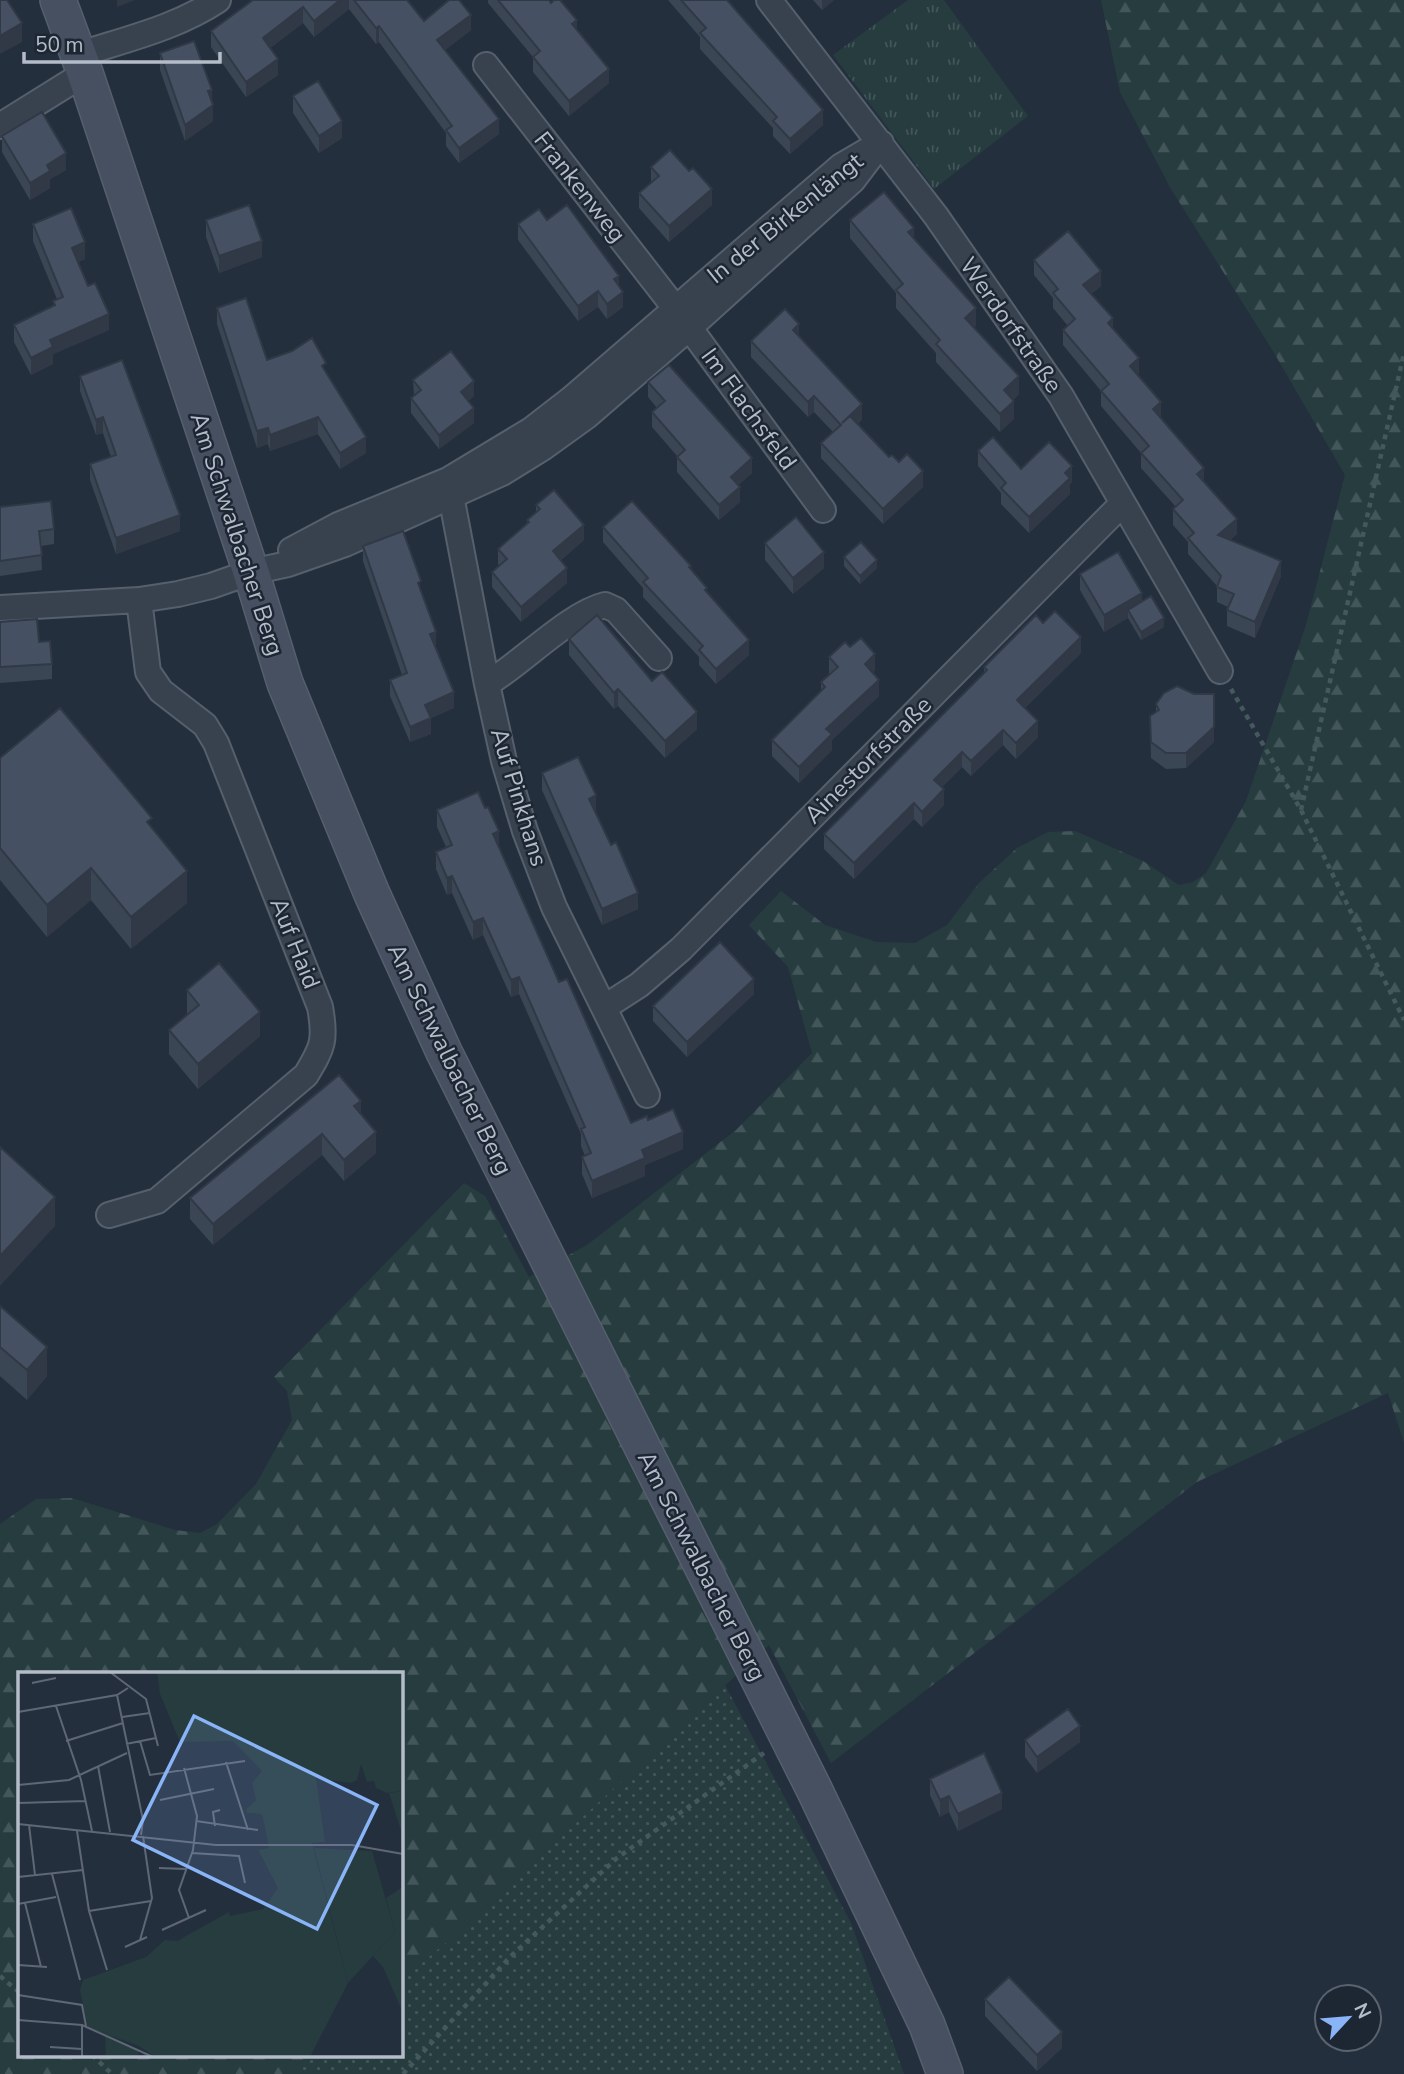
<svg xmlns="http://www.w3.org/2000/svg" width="1404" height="2074" font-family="'Nunito Sans',sans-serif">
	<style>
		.grass { fill: url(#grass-dots) }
		.forest { fill: url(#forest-firs) }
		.park { fill: url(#park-tufts) }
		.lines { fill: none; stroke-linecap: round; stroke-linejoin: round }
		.street-casing { stroke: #565f6c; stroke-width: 28 }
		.secondary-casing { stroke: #565f6c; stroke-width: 38 }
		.path { stroke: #44595c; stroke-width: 4.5; stroke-dasharray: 5 5; stroke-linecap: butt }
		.street { stroke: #38414e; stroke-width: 24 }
		.secondary { stroke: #465061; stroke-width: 35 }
		.wall { fill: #3b4654 }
		.shaded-wall { fill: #303945 }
		.building { fill: #455162; stroke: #303945; stroke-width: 2 }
		.labels { text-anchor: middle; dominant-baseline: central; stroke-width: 5; stroke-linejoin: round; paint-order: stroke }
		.street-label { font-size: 24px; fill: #b4bcc9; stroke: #1d2633 }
		.inset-road { fill: none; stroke: #5e6776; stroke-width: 2 }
		.view { fill: #8ab4f8; fill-opacity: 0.15; stroke: #8ab4f8; stroke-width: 3.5 }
		.inset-edge { fill: none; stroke: #b4bcc9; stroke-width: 3.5 }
	</style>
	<defs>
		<pattern id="grass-dots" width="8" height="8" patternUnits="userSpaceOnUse" patternTransform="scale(1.75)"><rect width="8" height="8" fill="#263c3f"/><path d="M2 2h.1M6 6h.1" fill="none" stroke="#435659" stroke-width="1.8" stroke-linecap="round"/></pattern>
		<pattern id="forest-firs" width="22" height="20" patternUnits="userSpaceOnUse" patternTransform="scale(1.75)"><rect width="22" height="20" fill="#263c3f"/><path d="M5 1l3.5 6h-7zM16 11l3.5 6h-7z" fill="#435659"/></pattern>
		<pattern id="park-tufts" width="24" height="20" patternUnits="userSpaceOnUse" patternTransform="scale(1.75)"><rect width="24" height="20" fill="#263c3f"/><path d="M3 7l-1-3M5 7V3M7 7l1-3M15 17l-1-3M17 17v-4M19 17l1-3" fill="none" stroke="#435659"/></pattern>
	</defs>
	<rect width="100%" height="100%" fill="#242f3e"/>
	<path class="grass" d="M725 1685 851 1923 904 2074H286L309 2055H401V1980L455 1935Z"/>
	<path class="forest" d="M1101 0H1404V1443L1388 1393 1197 1482 831 1763 769 1645 455 1935 401 1980V1673H19V2055H309L286 2074H0V1524L36 1499 72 1498 175 1530 200 1533 217 1524 256 1484 292 1420 287 1391 274 1377 464 1183 485 1196 529 1277 587 1245 736 1130 812 1053 788 967 749 925 781 891 825 925 876 942 915 943 947 925 979 883 1017 848 1048 832 1075 831 1143 861 1179 885 1193 882 1206 873 1246 801 1306 625 1345 475 1273 351 1171 189 1120 92Z"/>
	<path class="park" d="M908 0H944L1028 116 934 189 833 55Z"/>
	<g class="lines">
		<defs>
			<path id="street" d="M769 0 936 216 1061 396 1220 671
				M78 55C126 39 176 28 218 0
				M486 65 675 308 823 510
				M0 126 85 73
				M448 480 487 684 504 761 525 831 554 907 647 1095
				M291 550 338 525 448 480 531 430 571 399 841 166 870 149
				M0 608 139 600 178 594 211 586 251 572 288 564 345 544 502 473 544 447 587 416 689 328 853 180 881 143
				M487 684C522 663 569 614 605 605L616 610 659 658
				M605 1007 639 985 681 949 1122 504
				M109 1215 157 1201 306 1075C323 1047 326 1040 320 1007L216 743 205 725 161 691 148 672 139 600"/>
			<path id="secondary" d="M58 0 85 73 251 572 285 683 372 894 444 1052 814 1789 927 2025 945 2074"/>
		</defs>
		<use href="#street" class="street-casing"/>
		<use href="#secondary" class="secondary-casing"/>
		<path class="path" d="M1231 689 1301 810 1404 1020
			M1301 810 1404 353
			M0 1976 19 1992
			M92 2055 112 2074
			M403 2074 510 1957 617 1858 764 1753"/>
		<use href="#street" class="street"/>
		<use href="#secondary" class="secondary"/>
	</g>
	<path class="wall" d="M253 0H407L424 21 471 30 445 50 499 134 459 163 446 146V133L379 42 376 44 349 9 314 37 303 23 270 48 278 75 246 97 211 47V31Z
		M488 0H549L577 31 609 83 569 116 533 72V57L488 3Z
		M668 0H727L823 125 790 154 773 136V128L700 49V37Z
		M813 0H834L822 10Z
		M160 53 212 101 213 121 185 141 160 70Z
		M293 96 342 138 319 153 293 113Z
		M2 136 66 170 50 179V188L30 200 2 152Z
		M651 167 689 171 712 205 669 242 639 208V193L651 182Z
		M206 220 262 257 219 273 206 237Z
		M547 220 619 286 623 307 607 319 598 307 578 321 518 240V224Z
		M850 220 914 239 976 326 974 327 1019 394 1013 400 1014 419 1000 432 936 362V353L896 308V293L850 238Z
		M33 224 85 259 78 262 109 330 53 354V364L31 375 14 342V325L53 306V301L57 299 33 241Z
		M1034 260 1101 286 1091 294 1113 328 1139 373 1137 375 1161 417 1160 418 1204 482 1237 534 1230 540 1281 576 1255 638 1227 626V610L1228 607 1217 602V586L1188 554V542L1173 525V509L1176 507 1141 468V453L1101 406V391L1063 345V330L1068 326 1053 308V298L1034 275Z
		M217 308 267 360 292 351 326 372 366 453 340 469 318 434 270 451 268 444 257 448 217 324Z
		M799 336 862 419 858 424 889 457 923 487 883 524 821 458V443L833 432 814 412 808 417 751 357V341Z
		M80 376 180 531 116 554 90 480V464L111 457 103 433 96 435 80 391Z
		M413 380 474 396 468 401 474 423 439 449 411 413V398L414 395Z
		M648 382 752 473 738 485 740 502 719 520 677 472V456L652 427V412L657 408 648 397Z
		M978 451 1021 469 1072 482 1070 484V494L1029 533 1001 504V493L978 466Z
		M536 505 584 540 561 560 567 583 521 622 492 587V572L500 566 498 564V549L527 524V520L536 512Z
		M0 507 54 529V544L41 546 42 570 0 576Z
		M603 527 691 570 749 655 716 684 699 665V657L643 597V588L603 542Z
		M765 543 824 568 793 594 765 560Z
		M363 546 421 592 436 648 454 708 431 718V734L410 742 390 696V680L402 675 363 561Z
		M844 557 877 568 860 584 844 566Z
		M1080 574 1142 601 1164 627 1141 640 1128 618 1104 632 1080 590Z
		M0 622 39 642 52 664V679L0 683Z
		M1043 623 1081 653 1025 708 1038 737 1016 759 1003 745 971 776 962 767 942 787 944 805 922 827 914 819 854 879 824 849V834L984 674V667Z
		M569 639 697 729 665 758 618 706 614 709 569 655Z
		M829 657 875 670 872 673 879 696 832 740V750L799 783 772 756V740L821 691V682L830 674 829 673Z
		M1156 704 1214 742 1186 768 1166 769 1151 758 1150 716 1156 712Z
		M0 758 152 828 187 903 131 949 91 900 47 937 0 880Z
		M542 773 596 812 638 909 602 925 542 790Z
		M437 810 499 846 559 982 631 1123 648 1120 683 1149 645 1165V1176L592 1198 582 1174V1157L585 1156 581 1146V1134L519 994 511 997 483 935 473 940 452 893 447 895 436 869V852L446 847 437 827Z
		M187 990 260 1036 198 1089 169 1054V1030L187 1015Z
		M754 994 687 1057 653 1021V1006Z
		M361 1114 376 1153 344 1181 322 1155 213 1245 190 1219V1198Z
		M0 1306 47 1376 27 1400 0 1376Z
		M1025 1740 1080 1742 1037 1773 1025 1757Z
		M930 1779 1002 1809 958 1831 949 1812 940 1817 930 1795Z
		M985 1999 1062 2048 1037 2071 985 2016Z"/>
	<path class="shaded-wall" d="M117 0H135L117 7Z
		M340 0H349V9L314 37V21Z
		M822 0H834L822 10Z
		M303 7V23L263 53V38Z
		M471 15V30L437 56V40Z
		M577 20V35L572 24Z
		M22 23V42L0 54V36Z
		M379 26V42L376 44V28Z
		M278 59V75L246 97V82Z
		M609 69V83L569 116V101Z
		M212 90 213 121 185 141V125L208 91Z
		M823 110V125L790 154V139Z
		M499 119V134L459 163V148Z
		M342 121V138L319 153V136Z
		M66 153V170L50 179V188L30 200V183L47 165Z
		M712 189V205L669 242V226Z
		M914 228V246L908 232Z
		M262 241V257L219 273V256Z
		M85 242V259L72 264V248Z
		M1101 271V286L1083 301V285Z
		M619 276V291L614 279Z
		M598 291V307L578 321V306Z
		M623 292V307L607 319V304Z
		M976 308V326L965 336V318Z
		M109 314V330L53 354V364L31 375V358L50 340Z
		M1113 318V334L1108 323Z
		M799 324V339L793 330Z
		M1139 358V373L1130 381V366Z
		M1019 376V394L1004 408V390Z
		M474 381V396L461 406V392Z
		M814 396V412L808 417V402Z
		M1014 401V419L1000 432V414Z
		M1161 402V417L1153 425V409Z
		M862 404V419L842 439V423Z
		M474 408V423L439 449V435Z
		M103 417V433L96 435V420Z
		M318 417V434L270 451V435Z
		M268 428V444L257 448V431Z
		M366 437V453L340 469V453Z
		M752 458V473L731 492V477Z
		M1072 466V482L1070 484V494L1029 533V517L1065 473Z
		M1204 468V483L1197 474Z
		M923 471V487L883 524V509Z
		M740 487V502L719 520V505Z
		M180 515V531L116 554V538Z
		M1237 519V534L1218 550V535Z
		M584 525V540L553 566V551Z
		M824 552V568L793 594V578Z
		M877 560V568L860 584V576Z
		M1281 561V576L1255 638V622Z
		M567 568V583L521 622V607Z
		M1142 593V609L1128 610V618L1104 632V615Z
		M1164 618V627L1141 640V632Z
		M436 632V647L430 650V634Z
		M1081 637V653L1017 716V700Z
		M749 640V655L716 684V669Z
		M875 654V670L865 680V664Z
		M879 680V696L832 740V750L799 783V767L826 729Z
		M618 689V706L614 709V693Z
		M454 692V708L425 720V705Z
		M697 712V729L665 758V741Z
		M431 718V734L410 742V727Z
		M1038 721V737L1016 759V743Z
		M1214 727V742L1186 768V753Z
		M1003 730V745L971 776V761Z
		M962 752V767L934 795V780Z
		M944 789V805L922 827V812Z
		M596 795V812L589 815V799Z
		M914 803V819L854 879V863Z
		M499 831V848L493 834Z
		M91 868V900L47 937V905Z
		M187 871V903L131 949V917Z
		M452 876V893L447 895V878Z
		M638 893V909L602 925V909Z
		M483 918V935L473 940V922Z
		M519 977V994L511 997V980Z
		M754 979V994L687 1057V1042Z
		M260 1012V1036L198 1089V1064Z
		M361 1101V1122L354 1106Z
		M376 1132V1153L344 1181V1160Z
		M683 1132V1149L645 1165V1176L592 1198V1181L642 1150Z
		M322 1134V1155L213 1245V1224Z
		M55 1197V1226L0 1286V1256Z
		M47 1347V1376L27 1400V1370Z
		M1080 1726V1742L1037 1773V1757Z
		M1002 1793V1809L958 1831V1814Z
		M949 1796V1812L940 1817V1800Z
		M1062 2032V2048L1037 2071V2055Z"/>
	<path class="building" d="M0 0H7L22 23 0 36Z
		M253 0H340L314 21 303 7 263 38 278 59 246 82 211 31Z
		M354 0H407L424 21 449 0H459L471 15 437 40 499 119 459 148 446 130 452 126 379 26 376 28Z
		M498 0H549L551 3 554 0H560L577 20 572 24 609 69 569 101 533 57 540 51Z
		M681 0H727L823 110 790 139 773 121 777 117 700 33 706 28Z
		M194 41 212 90 208 91 213 105 185 125 160 53Z
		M318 81 342 121 319 136 293 96Z
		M42 112 66 153 47 165 50 171 30 183 2 136Z
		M670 150 689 171 693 168 712 189 669 226 639 193 659 176 651 167Z
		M884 192 914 228 908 232 976 308 965 318 1019 376 1004 390 1014 401 1000 414 936 344 940 340 896 290 903 284 850 220Z
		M249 205 262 241 219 256 206 220Z
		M567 205 619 276 614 279 623 292 607 304 598 291 578 306 518 224 539 209 547 220Z
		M71 208 85 242 72 248 88 286 95 283 109 314 50 340 53 347 31 358 14 325 55 305 53 301 63 297 33 224Z
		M1068 231 1101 271 1083 285 1113 318 1108 323 1139 358 1130 366 1161 402 1153 409 1204 468 1197 474 1237 519 1218 535 1281 561 1255 622 1227 610 1234 594 1217 587 1221 576 1188 538 1194 533 1173 509 1183 500 1141 453 1149 446 1101 391 1109 384 1063 330 1075 319 1053 293 1058 289 1034 260Z
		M246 298 267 360 292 351 312 338 326 363 322 366 366 437 340 453 318 417 270 435 268 428 257 431 217 308Z
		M785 309 799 324 793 330 862 404 842 423 850 416 889 457 892 455 899 462 907 454 923 471 883 509 821 443 841 425 814 396 808 402 751 341Z
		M451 351 474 381 461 392 474 408 439 435 411 398 421 390 413 380Z
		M122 360 180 515 116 538 90 464 116 455 103 417 96 420 80 376Z
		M669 365 752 458 731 477 740 487 719 505 677 457 685 450 652 412 665 401 648 382Z
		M993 437 1021 469 1049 442 1072 466 1065 473 1070 478 1029 517 1001 488 1006 483 978 451Z
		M554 490 584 525 553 551 567 568 521 607 492 572 507 559 498 549 529 522 527 520 540 509 536 505Z
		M51 501 54 529 39 531 42 555 0 561V507Z
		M632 501 691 566 689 567 707 588 705 590 749 640 716 669 699 650 703 646 643 582 648 578 603 527Z
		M796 517 824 552 793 578 765 543Z
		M403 531 421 581 418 583 436 632 430 634 454 692 425 705 431 718 410 727 390 680 407 673 363 546Z
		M861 542 877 560 860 576 844 557Z
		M1118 552 1142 593 1104 615 1080 574Z
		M1151 596 1164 618 1141 632 1128 610Z
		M1055 611 1081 637 1017 700 1038 721 1016 743 1003 730 971 761 962 752 934 780 944 789 922 812 914 803 854 863 824 834 987 670 984 667 1036 615 1043 623Z
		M597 615 652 681 662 672 697 712 665 741 618 689 614 693 569 639Z
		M37 619 39 642 50 641 52 664 0 667V622Z
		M861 638 875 654 865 664 879 680 826 729 832 734 799 767 772 740 825 687 821 682 838 667 829 657 845 642 850 647Z
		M1177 686 1194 694H1214V727L1186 753H1166L1151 742 1150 716 1159 710 1156 704 1164 693Z
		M60 708 152 818 147 822 187 871 131 917 91 868 47 905 0 848V758Z
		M578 757 596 795 589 799 611 845 616 842 638 893 602 909 542 773Z
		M478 792 485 808 488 807 499 831 493 834 559 982 567 979 631 1123 647 1116 648 1120 673 1109 683 1132 642 1150 645 1158 592 1181 582 1157 591 1153 581 1129 585 1127 519 977 511 980 483 918 473 922 452 876 447 878 436 852 452 845 437 810Z
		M720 942 754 979 687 1042 653 1006Z
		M219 963 260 1012 198 1064 169 1030 199 1005 187 990Z
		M339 1075 361 1101 354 1106 376 1132 344 1160 322 1134 213 1224 190 1198Z
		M0 1147 55 1197 0 1256Z
		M0 1306 47 1347 27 1370 0 1347Z
		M1068 1709 1080 1726 1037 1757 1025 1740Z
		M984 1753 1002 1793 958 1814 949 1796 940 1800 930 1779Z
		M1009 1977 1062 2032 1037 2055 985 1999Z"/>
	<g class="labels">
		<g class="street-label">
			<text transform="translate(580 187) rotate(52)">Frankenweg</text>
			<text transform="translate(785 218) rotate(-39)">In der Birkenlängt</text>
			<text transform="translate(1011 325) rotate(55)">Werdorfstraße</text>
			<text transform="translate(749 409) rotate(54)">Im Flachsfeld</text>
			<text transform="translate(237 534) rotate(72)">Am Schwalbacher Berg</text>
			<text transform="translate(868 760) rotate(-45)">Ainestorfstraße</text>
			<text transform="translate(519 797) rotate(73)">Auf Pinkhans</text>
			<text transform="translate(295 943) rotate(68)">Auf Haid</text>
			<text transform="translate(450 1059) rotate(64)">Am Schwalbacher Berg</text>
			<text transform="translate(702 1566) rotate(63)">Am Schwalbacher Berg</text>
		</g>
	</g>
	<g transform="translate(18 1672)">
		<rect width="385" height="385" fill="#242f3e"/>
		<path d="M385 119V165L371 121ZM296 176 354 179 377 260 330 311ZM87 363 121 378 120 385H88Z" fill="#263c3f"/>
		<path d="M139 0H385V119L369 121 358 116 356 109 349 110 343 92 339 108 333 111 298 106 307 170 294 171 330 311 292 385H137L121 374 70 356 62 318 65 308 128 285 147 268 159 269 211 240 212 244 245 237 260 216 240 178 251 176 244 142 229 141 228 137 238 128 234 111 244 99 215 69 162 70 142 22ZM385 215V341L365 295 355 284 377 260 368 226Z" fill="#263c3f"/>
		<path d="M209 292 239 385H168L116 372 68 352Z" fill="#263c3f"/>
		<path class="inset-road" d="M92 0 128 27 140 74M14 11 38 6M99 23 125 148 123 163M38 34 63 108 74 159M0 40 99 23 110 16M104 45 132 41M48 69 105 51M122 69 132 103 227 89M108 72 138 66M208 90 230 158M80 94 92 160M166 96 179 144 175 178 161 218 171 246M0 113 51 108 109 81M142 128 196 117M0 131 68 129M178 149 240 158M0 152 198 173H334L385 182M11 153 17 203M197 154 195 140 202 138M59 159 71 239 89 298M174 181 221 184 227 211M141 196 168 197M34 202 62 308M0 205 65 198M7 231 23 295M0 232 38 225M71 239 133 229M144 258 188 238M122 268 134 226 125 164M107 275 129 265M0 293 29 295M0 323 64 333 68 354M0 348 64 353 135 385M32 375 64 377M64 385V353"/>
		<path class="view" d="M176 44 359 133 299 257 115 168Z"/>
		<rect width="385" height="385" class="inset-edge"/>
	</g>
	<g transform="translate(1348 2018) rotate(64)"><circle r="33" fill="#1d2633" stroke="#59626f" stroke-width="2"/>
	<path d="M0-5L12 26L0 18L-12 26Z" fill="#8ab4f8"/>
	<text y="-10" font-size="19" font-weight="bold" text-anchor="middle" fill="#b4bcc9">N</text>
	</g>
	<path d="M24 52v10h196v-10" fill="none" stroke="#b4bcc9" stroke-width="3.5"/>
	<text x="35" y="52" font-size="21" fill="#b4bcc9" stroke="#1d2633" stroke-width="5" paint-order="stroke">50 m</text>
</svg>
